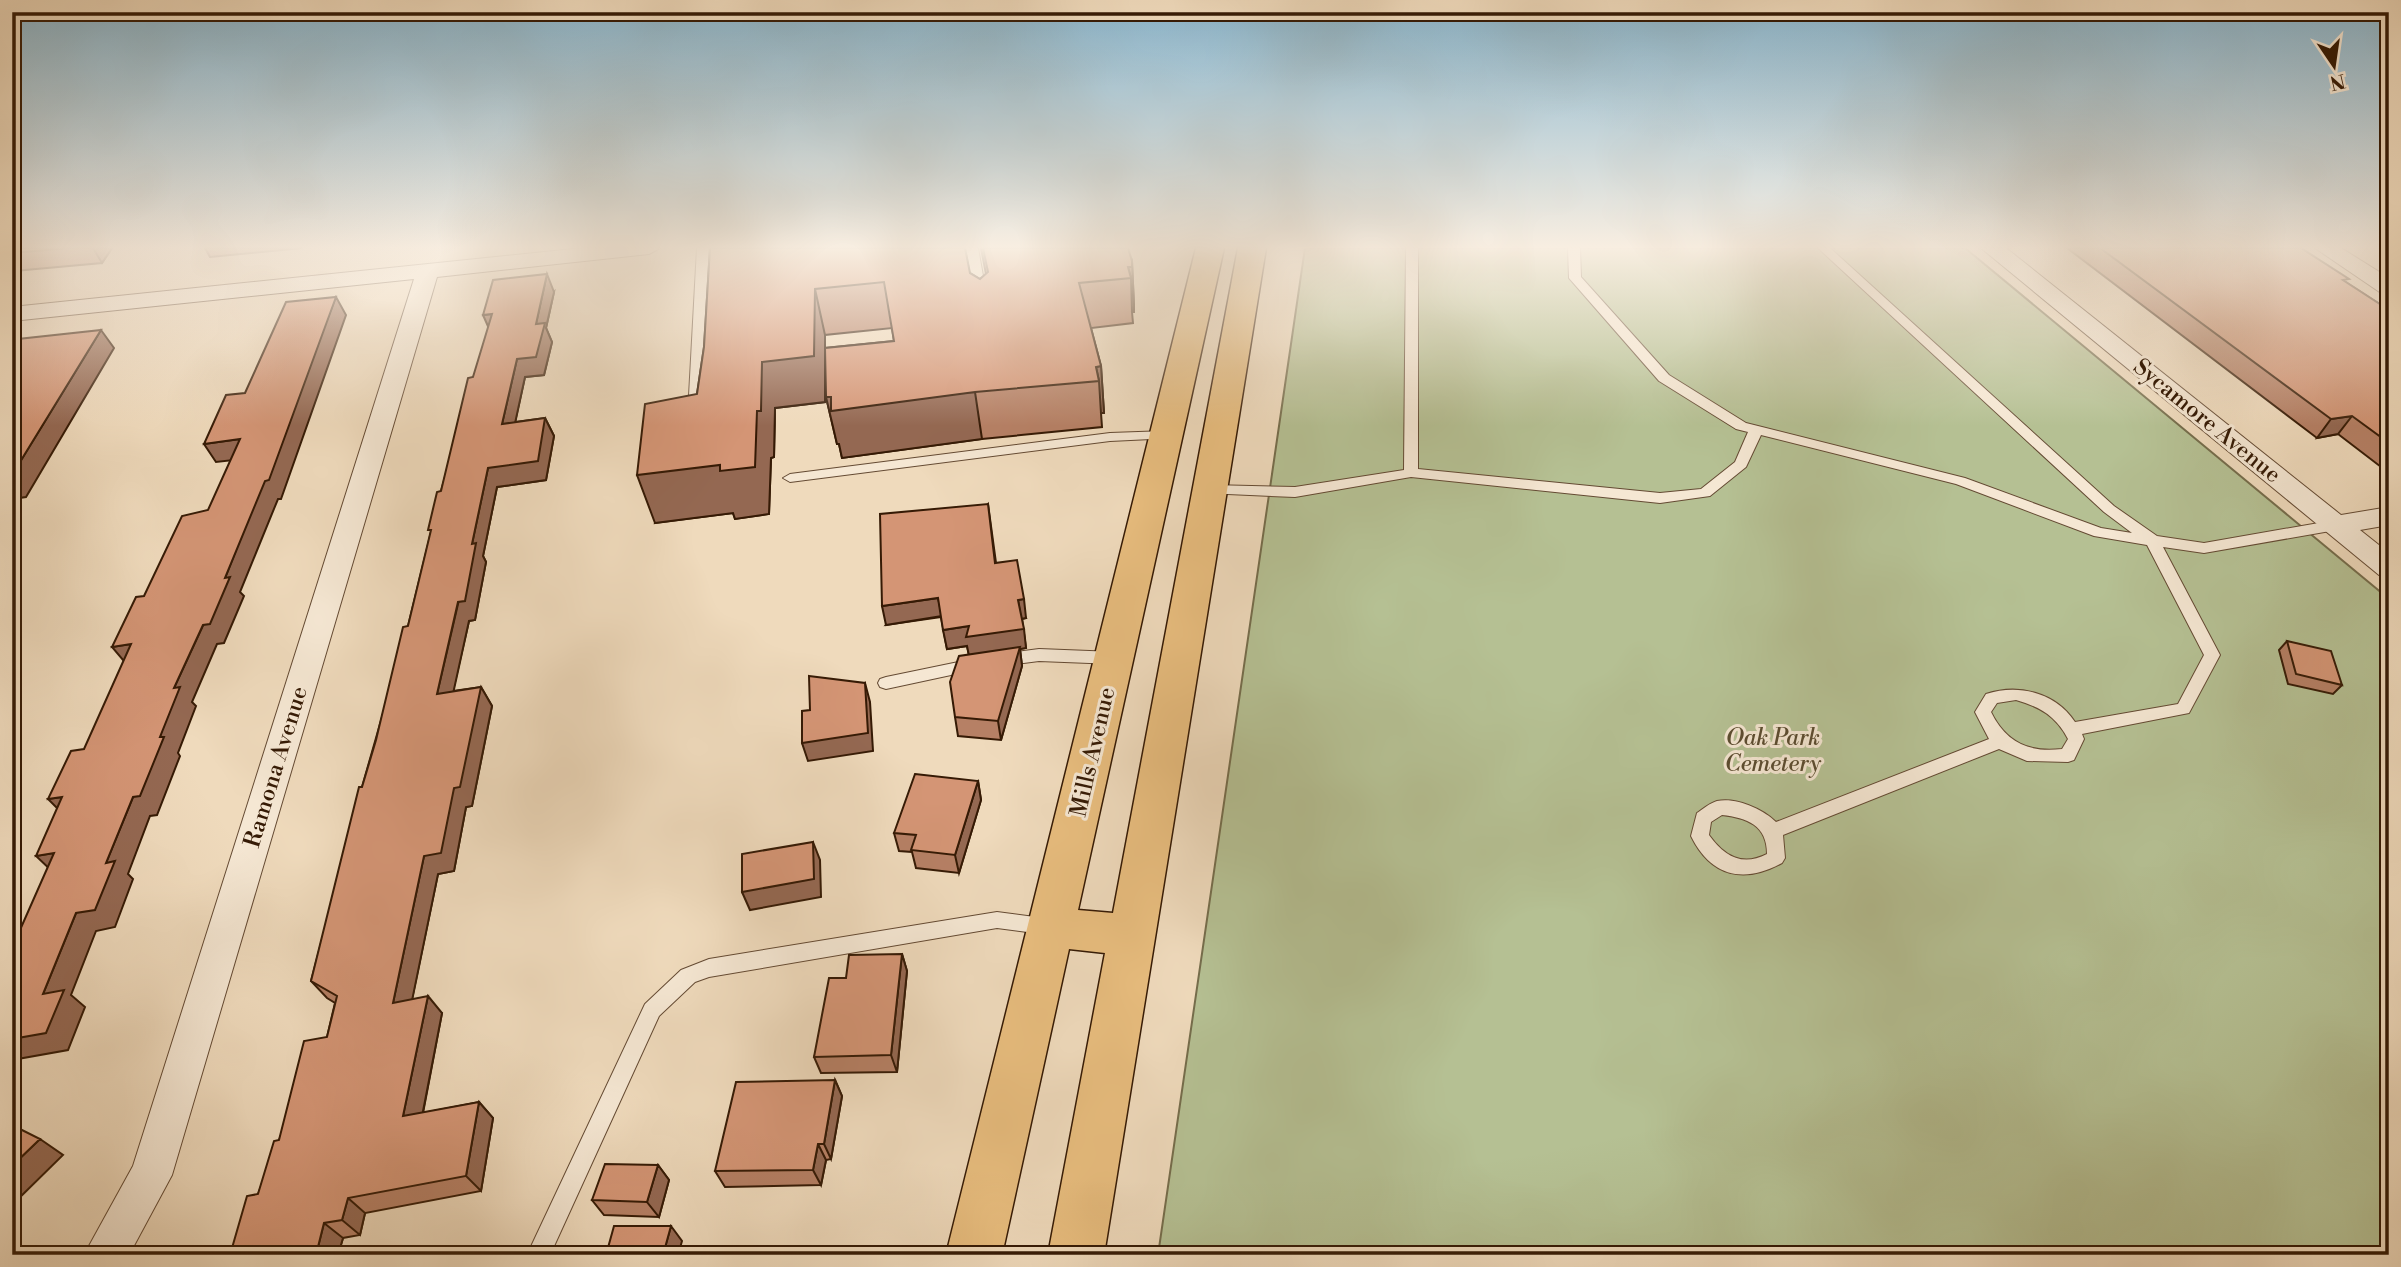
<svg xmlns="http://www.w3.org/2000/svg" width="2401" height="1267" font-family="'Libre Bodoni',serif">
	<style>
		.green { fill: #b5c093; stroke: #756d4c; stroke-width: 2 }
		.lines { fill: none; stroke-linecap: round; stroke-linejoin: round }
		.service-casing { stroke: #644a33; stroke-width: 2 }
		.minor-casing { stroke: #644a33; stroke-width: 2 }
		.primary-casing { stroke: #351a05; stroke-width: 3 }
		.service { fill: #f5e7d3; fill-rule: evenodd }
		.minor { fill: #f5e7d3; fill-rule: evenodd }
		.primary { fill: #e8bd7e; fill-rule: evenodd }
		.wall { fill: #b68065; stroke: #351a05; stroke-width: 2; fill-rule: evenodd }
		.shaded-wall { fill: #946852; stroke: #351a05; stroke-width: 2 }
		.building { fill: #d49575; stroke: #351a05; stroke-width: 2 }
		.labels { text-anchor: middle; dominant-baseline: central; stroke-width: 6; stroke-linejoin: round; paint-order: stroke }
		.street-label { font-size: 23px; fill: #351a05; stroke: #f5e7d3 }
		.park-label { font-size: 23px; font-style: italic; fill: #5b4c30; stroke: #f5e7d3 }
	</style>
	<rect width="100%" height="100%" fill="#efdabc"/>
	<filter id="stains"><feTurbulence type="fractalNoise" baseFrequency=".00286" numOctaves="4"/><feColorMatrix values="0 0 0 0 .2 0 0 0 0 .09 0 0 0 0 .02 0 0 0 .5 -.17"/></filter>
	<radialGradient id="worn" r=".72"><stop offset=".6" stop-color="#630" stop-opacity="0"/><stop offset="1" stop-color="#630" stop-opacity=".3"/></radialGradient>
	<path class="green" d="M1305 248H1965L2389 599V1255H1158Z"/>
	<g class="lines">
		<defs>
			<path id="service" d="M697 248H709L702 414 695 418 688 414Z
				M966 248H978L987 298 985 301 981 302 975 298Z
				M1406 248H1418V469L1660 493 1701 489 1735 462 1748 432 1736 429 1659 381 1569 278 1568 248H1580L1581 277 1669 375 1746 423 1965 478 2101 528 2132 533 2104 512 1818 248H1830L2114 506 2157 536 2204 543 2336 520 2343 525 2336 530 2204 553 2163 547 2220 655 2189 713 2082 734 2084 739 2074 760 2068 762 2027 761 1999 749 1783 835 1785 858 1782 863C1744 884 1711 877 1691 836L1697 813C1703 809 1710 803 1717 801 1736 797 1763 809 1776 822L1989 739 1975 712 1986 694C2019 683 2056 693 2075 722L2178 704 2204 655 2147 545 2094 536 1956 484 1761 435 1746 467 1710 496 1660 503 1411 477 1295 497 1205 493 1203 490 1205 487 1210 485 1295 487 1404 470ZM2016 700C2040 707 2056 716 2068 739L2062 749C2030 753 2006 743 1991 712L1997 703ZM1722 815C1747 818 1767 825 1767 854 1742 867 1724 856 1709 835L1711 822Z
				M1167 431 1172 432 1174 435 1172 438 1110 441 790 482 783 478 790 474 1110 433Z
				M1039 649 1115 652 1123 658 1115 664 1039 661 1002 666 994 660 1002 654Z
				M973 659 979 661 981 665 979 669 886 689 880 687 878 683 880 679 886 677Z
				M997 912 1050 919 1057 921 1060 927 1057 933 1050 935 997 928 709 977 695 982 659 1016 550 1255H527L645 1004 681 970 709 959Z"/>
			<path id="minor" d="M583 248H660L649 254 437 277 172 1175 129 1255H84L133 1166 414 279 12 321V307Z
				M1981 248H2006L2341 515 2389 507V525L2360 530 2389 553V578L2379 575Z
				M2315 248H2341L2389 278V295L2381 293Z"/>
			<path id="primary" d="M1196 248H1224L1078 910 1113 913 1238 248H1266L1104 1255H1048L1105 953 1069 949 1002 1255H946Z"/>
		</defs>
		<use href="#service" class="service-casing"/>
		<use href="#minor" class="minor-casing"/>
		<use href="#primary" class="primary-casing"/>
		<use href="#service" class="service"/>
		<use href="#minor" class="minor"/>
		<use href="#primary" class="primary"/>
	</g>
	<path class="wall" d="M12 248H112L102 263 14 271 12 273Z
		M205 248H302L210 257Z
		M710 248 970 273 980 279 986 274 981 248 1132 261 1134 306V312H1132L1133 323 1091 328 1101 366 1104 413H1101L1102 427 982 439 842 458 839 444H837L826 397 825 372V402L775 408 774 457 771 458 769 514 735 519 733 513 655 523 697 394 704 347ZM892 328 894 341 825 348V335Z
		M2067 248H2301L2347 283 2389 310V469L2385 470 2338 434 2317 438Z
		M554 292 546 328 552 342 544 375 525 377 515 422 545 418 554 436 546 480 497 487 483 556 486 562 475 620 469 621 453 691 481 687 492 706 472 806 466 807 454 871 438 874 412 999 442 1013 423 1113 479 1102 493 1118 481 1191 365 1213 360 1235 343 1238 338 1255H230L258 1194 279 1140 327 1037 335 1003 327 998 311 981 362 787 408 626 441 491 473 377Z
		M988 504 996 563 1026 618 1022 619 1026 648 1020 649 1022 666 1001 740 958 736 955 717 969 655 967 646 947 649 941 617 886 625Z
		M2287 641 2342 685 2333 694 2288 684 2279 650Z
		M978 781 981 800 959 873 916 868 912 852 899 851 894 833Z
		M902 954 907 971 897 1072 821 1073 814 1057 846 978Z
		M835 1080 842 1096 831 1159 826 1160 821 1185 725 1187 715 1171Z
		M658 1165 669 1180 659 1217 604 1215 592 1200Z"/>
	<path class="shaded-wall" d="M93 248H112L102 263Z
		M1132 261 1134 306V312H1132L1131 278 1128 267Z
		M547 274 554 292 546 328 552 342 544 375 525 377 511 442 502 424 517 359 536 324Z
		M815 289 825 335V402L775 408 774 457 771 458 769 514 735 519 733 513 655 523 637 475 757 411 762 362Z
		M336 297 346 315 281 499H278L240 592 244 596 224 643 217 644 192 702 196 706 178 753 180 756 157 815 150 816 128 874 133 879 115 927 96 931 71 995 85 1007 68 1050 12 1060V1039L43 994 76 913 106 863 133 797 160 737 174 688 225 578Z
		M492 314 491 333 483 315Z
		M101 330 114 348 26 497 12 499V475Z
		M1101 366 1104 413H1101L1099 381 1096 367Z
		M975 392 982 439 842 458 839 444H837L826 397Z
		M2352 416 2338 434 2317 438 2331 419Z
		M545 418 554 436 546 480 497 487 483 556 486 562 475 620 469 621 449 712 437 694 472 544 488 468Z
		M240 439 252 458 216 462 204 444Z
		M938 598 942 616 886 625 882 606Z
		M1024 599 1026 618 1021 619 1018 600Z
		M969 626 1024 629 1026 648 1020 649 1022 666 1001 740 998 721 969 656 967 646 947 649 943 630Z
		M131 644 128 666 112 647Z
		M865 683 870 702 873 751 808 761 802 743Z
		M481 687 492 706 472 806 466 807 454 871 438 874 408 1020 393 1003 424 856 454 788Z
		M978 781 981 800 959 873 955 855Z
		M62 797 67 818 48 799Z
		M813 842 820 860 821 897 750 910 742 892Z
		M54 853 55 874 36 856Z
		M902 954 907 971 897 1072 891 1055Z
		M428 996 442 1013 419 1132 403 1116Z
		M835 1080 842 1096 831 1159 824 1144Z
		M479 1102 493 1118 481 1191 466 1176Z
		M40 1139 63 1155 12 1205V1166Z
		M818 1144 826 1160 821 1185 813 1170Z
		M658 1165 669 1180 659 1217 647 1202Z
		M348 1198 365 1213 360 1235 342 1220Z
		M324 1223 343 1238 338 1255H316Z
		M671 1226 682 1241 678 1255H663Z"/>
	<path class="building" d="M12 248H70L12 253Z
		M710 248H965L970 273 980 279 988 272 983 248H1128L1132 261V267H1128L1131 278 1079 283 1101 366 1096 367 1099 381 975 392 831 411V397H826L825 348 894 341 884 282 815 289 814 356 762 362 761 411H757L755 467 720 471V465L637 475 645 404 697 394 704 347Z
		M2100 248H2301L2349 279 2343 280 2389 310V443L2352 416 2331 419Z
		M547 274 536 324 545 323 536 357 517 359 502 424 545 418 538 461 488 468 472 544 476 543 465 601 458 602 437 694 481 687 460 787 454 788 441 853 424 856 393 1003 428 996 403 1116 479 1102 466 1176 348 1198 342 1220 324 1223 316 1255H230L247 1196 258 1194 274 1141 279 1140 304 1041 327 1037 337 996 311 981 359 787H362L376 740 403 627 408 626 431 530H428L437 492 441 491 468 378 473 377 492 314 483 315 493 280Z
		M336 297 269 480 265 481 225 578 230 577 210 624 203 625 174 688 180 687 160 737H164L140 796 133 797 106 863 115 861 95 910 76 913 43 994 64 990 46 1033 12 1039V948L54 853 36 856 62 797 48 799 71 751 84 749 131 644 112 647 136 597 144 596 182 516 208 510 240 439 204 444 226 395 245 393 286 302Z
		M101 330 12 475V348L18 339Z
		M988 504 995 563 1017 560 1024 599 1018 600 1024 629 966 637 969 626 943 630 938 598 882 606 880 514Z
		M2287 641 2331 651 2342 685 2296 674Z
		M1020 647 998 721 955 717 950 682 959 656Z
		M809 676 865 683 868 733 802 743V711L810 710Z
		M915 774 978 781 955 855 911 850 916 835 894 833Z
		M813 842 814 879 742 892V854Z
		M902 954 891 1055 814 1057 829 978H846L849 955Z
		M835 1080 824 1144H818L813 1170 715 1171 736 1082Z
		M12 1125 40 1139 12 1166Z
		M605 1164 658 1165 647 1202 592 1200Z
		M614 1226H671L663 1255H606Z"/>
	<linearGradient id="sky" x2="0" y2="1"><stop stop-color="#89b7d0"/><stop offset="0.58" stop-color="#f8eee1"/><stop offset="1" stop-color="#f8eee1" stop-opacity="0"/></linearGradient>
	<rect width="2401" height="426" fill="url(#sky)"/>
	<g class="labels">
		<g class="street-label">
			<text transform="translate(2207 421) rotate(39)">Sycamore Avenue</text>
			<text transform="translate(1093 752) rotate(-77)">Mills Avenue</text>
			<text transform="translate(276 767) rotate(-73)">Ramona Avenue</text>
		</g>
		<g class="park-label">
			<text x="1773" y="738">Oak Park<tspan x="1773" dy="26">Cemetery</tspan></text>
		</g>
	</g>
	<rect width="2401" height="1267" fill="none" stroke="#efdabc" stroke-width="42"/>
	<rect x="14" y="14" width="2373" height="1239" fill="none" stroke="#351a05" stroke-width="3.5"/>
	<rect x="21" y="21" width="2359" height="1225" fill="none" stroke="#351a05" stroke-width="2"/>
	<g transform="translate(2334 66) rotate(167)" stroke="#f5e7d3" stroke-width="5" paint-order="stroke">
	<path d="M0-5L12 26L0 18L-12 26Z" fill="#351a05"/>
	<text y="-10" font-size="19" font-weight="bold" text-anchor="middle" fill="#351a05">N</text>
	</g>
	<rect width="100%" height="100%" filter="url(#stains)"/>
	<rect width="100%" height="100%" fill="url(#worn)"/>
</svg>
